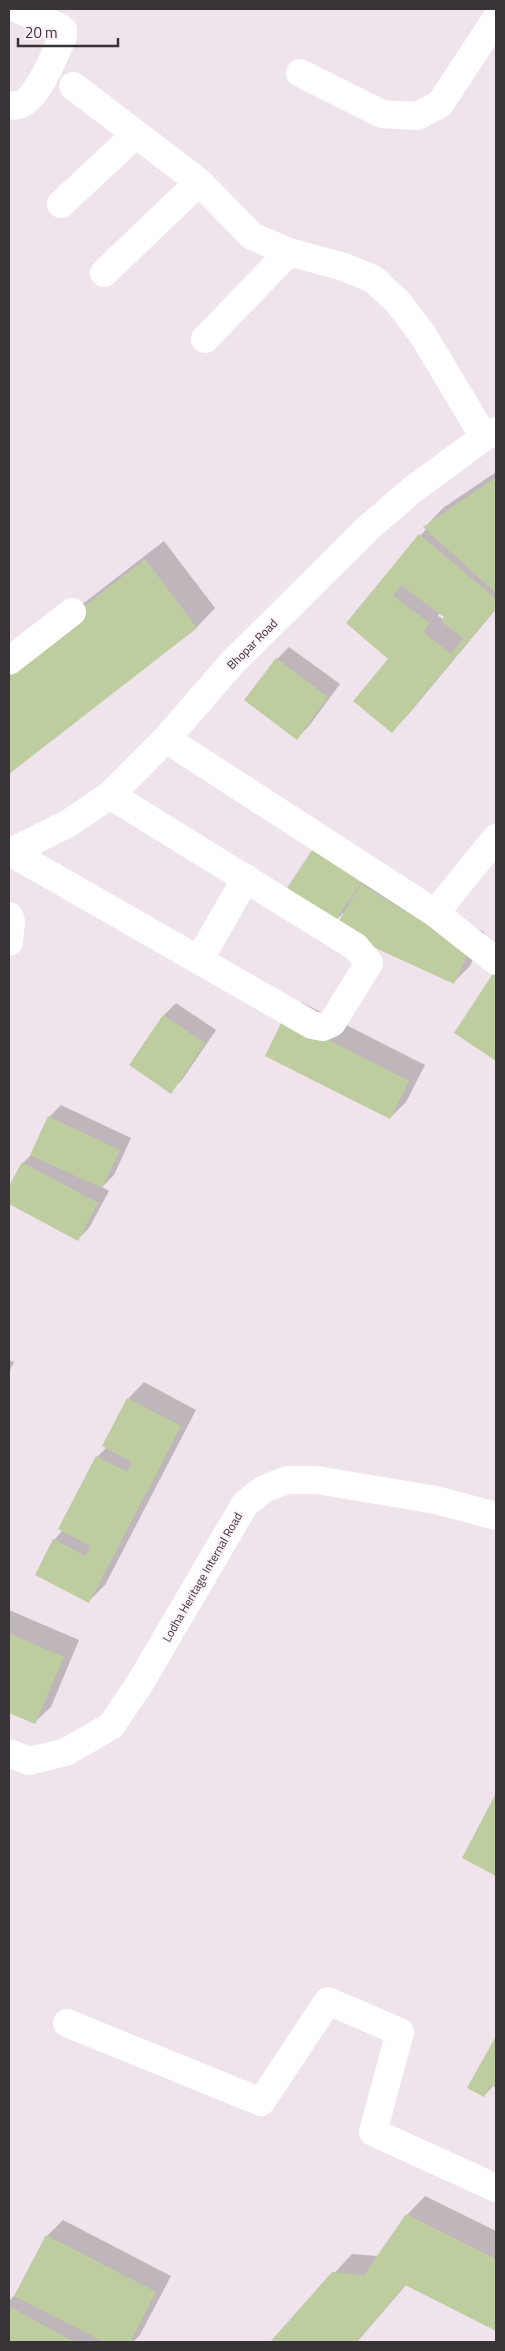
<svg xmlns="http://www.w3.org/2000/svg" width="505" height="2351" font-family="'Titillium Web',sans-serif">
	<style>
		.shadow { fill: #0003; fill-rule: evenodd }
		.building { fill: #bdcd9f; fill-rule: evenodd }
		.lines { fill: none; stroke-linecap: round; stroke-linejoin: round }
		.minor { stroke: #fff; stroke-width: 28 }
		.labels { text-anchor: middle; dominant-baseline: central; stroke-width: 4; stroke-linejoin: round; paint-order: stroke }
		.street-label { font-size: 12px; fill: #373336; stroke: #fdf1fa }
	</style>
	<rect width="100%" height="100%" fill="#efe4ec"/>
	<path class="shadow" d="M496 472V609L408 715 392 731 390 658 347 623 427 528 425 527 443 508ZM440 613 446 617 444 620 438 616Z
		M164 541 215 608 197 627 9 772V661Z
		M289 647 340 684 309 726 297 738 277 659Z
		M378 868 485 933 470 966 454 982 343 913 331 925 285 894Z
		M496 971V1060L456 1032Z
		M301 1002 425 1065 406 1102 390 1118 285 1018Z
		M176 1003 216 1030 182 1080 170 1092 131 1065 164 1015Z
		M61 1105 131 1138 114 1175 102 1187 109 1191 89 1228 77 1240 9 1202V1189L23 1163 32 1154 49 1117Z
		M9 1360 14 1362 9 1372Z
		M144 1382 196 1410 105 1585 89 1601 54 1540 63 1530 97 1457 107 1447 128 1399Z
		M9 1610 79 1640 51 1707 34 1723 9 1712 12 1698 9 1696Z
		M496 1796V1875L464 1858Z
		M496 2038V2087L494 2085 484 2096 469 2087Z
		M425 2196 496 2231V2330L406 2285 357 2342H271L352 2254 378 2256 407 2215Z
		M63 2220 171 2276 140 2335 133 2342H9V2301L18 2292 47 2236Z"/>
	<path class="building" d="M496 477V593L423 527Z
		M419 534 496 599V608L392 733 353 701 388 659 346 623ZM401 585 444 617 441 621 463 638 451 654 423 632 430 623 393 596Z
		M145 559 197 628 9 774V664Z
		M276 658 328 697 297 740 244 700Z
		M318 841 367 874 331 927 283 894Z
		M361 884 469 950 454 984 334 929Z
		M496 969V1061L454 1033Z
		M163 1015 205 1043 171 1094 129 1065Z
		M284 1017 409 1081 390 1119 265 1056Z
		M48 1116 120 1150 102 1188 30 1155Z
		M22 1162 98 1203 78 1241 9 1204V1186Z
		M127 1398 181 1426 89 1603 35 1575 53 1539 85 1556 90 1546 58 1529 96 1456 127 1472 132 1462 102 1446Z
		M9 1633 64 1657 35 1724 9 1713Z
		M496 1793V1876L462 1858Z
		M496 2036V2088L491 2085 484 2097 467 2088Z
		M406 2214 496 2259V2331L405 2285 356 2342H270L332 2272 364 2275Z
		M46 2235 156 2292 130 2342H104L14 2296Z
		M9 2306 74 2342H9Z"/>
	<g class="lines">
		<path class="minor" d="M300 73 382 114 417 116 440 104 496 19
			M73 86 199 182 252 236 289 252 344 267 373 279 398 302 423 335 484 437
			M9 105C35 112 53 56 63 37V30L59 27 17 9
			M61 204 136 134
			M104 273 199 182
			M205 339 289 252
			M9 661 72 612
			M166 739 435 913 496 961
			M10 852 312 1025 323 1027 332 1023 369 963 356 947 110 795
			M9 853 69 823 110 795 166 739 232 663 368 528 411 491 484 437 496 431
			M435 913 496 838
			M9 916 11 922 9 942
			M199 960 246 878
			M9 1753 29 1761 66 1752 111 1726 140 1683 245 1504 264 1489 287 1480H317L436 1500 496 1516
			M67 2023 261 2102 328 2001 400 2032 373 2132 496 2188"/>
	</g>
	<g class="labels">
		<g class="street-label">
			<text transform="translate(252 644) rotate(-45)">Bhopar Road</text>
			<text transform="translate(202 1577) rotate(-60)">Lodha Heritage Internal Road</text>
		</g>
	</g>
	<rect width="505" height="2351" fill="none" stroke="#373336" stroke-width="20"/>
	<path d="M18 38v8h100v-8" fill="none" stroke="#373336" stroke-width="2.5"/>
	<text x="25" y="38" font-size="15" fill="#373336" stroke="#fdf1fa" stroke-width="4" paint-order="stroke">20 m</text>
</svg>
